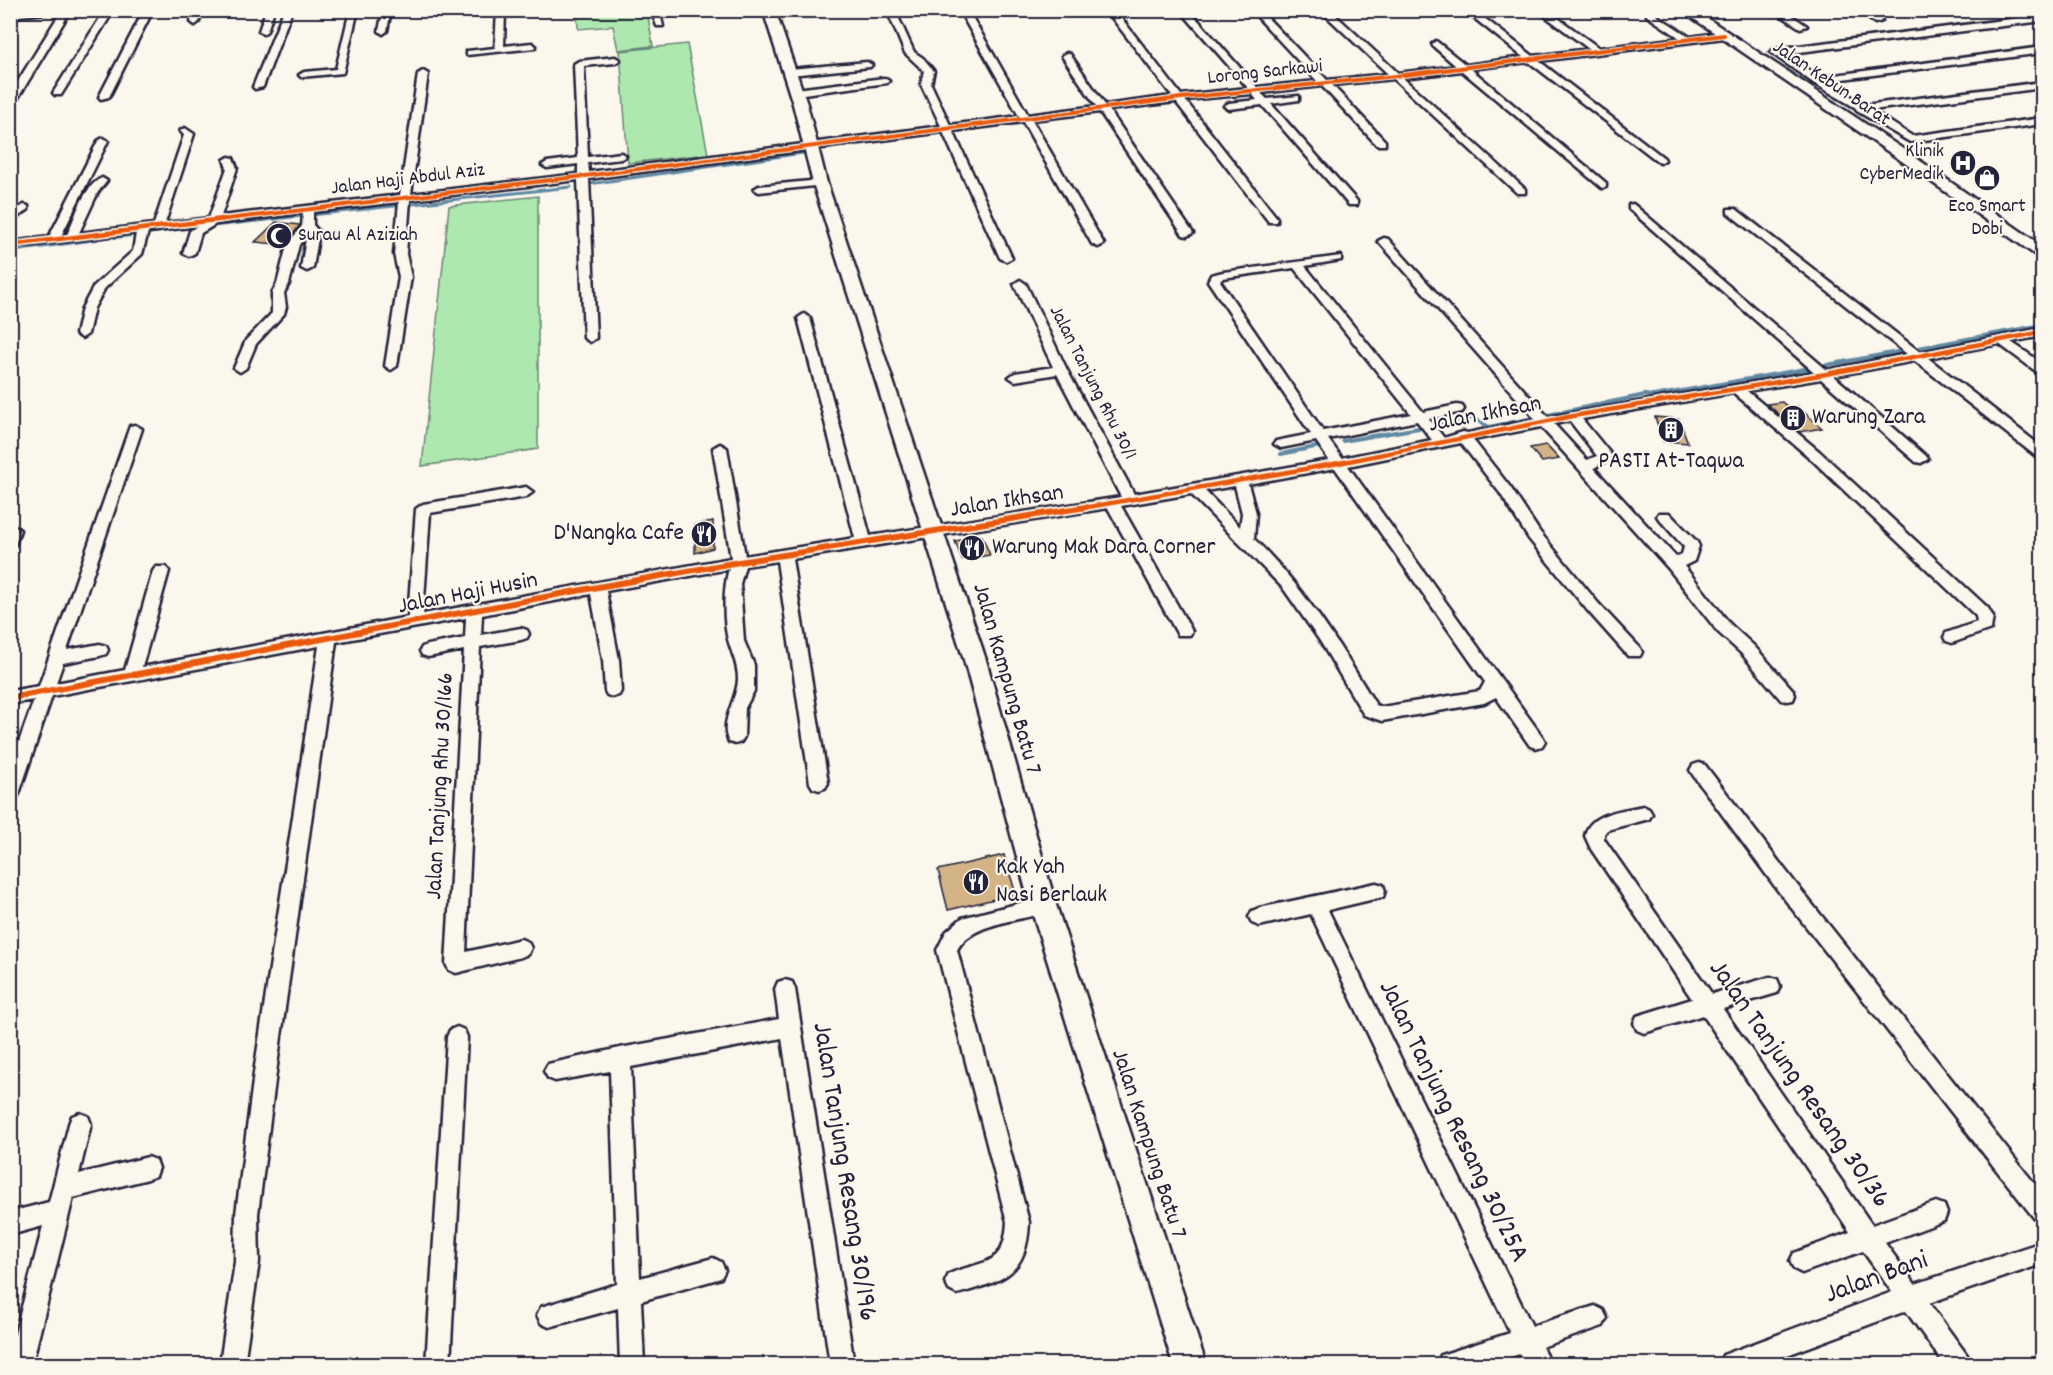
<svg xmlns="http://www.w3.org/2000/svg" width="2053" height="1375" font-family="Dekko,sans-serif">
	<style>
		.green { fill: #ade8ae; stroke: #688574; stroke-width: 1.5 }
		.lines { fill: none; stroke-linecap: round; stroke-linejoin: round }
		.stream-far1 { stroke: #6089a5; stroke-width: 3 }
		.stream { stroke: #6089a5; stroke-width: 4 }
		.building { fill: #d4b387; stroke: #22223b; stroke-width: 1.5 }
		.street-casing { stroke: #22223b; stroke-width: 5 }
		.secondary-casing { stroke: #22223b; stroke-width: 5 }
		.street { fill: #fbf7ec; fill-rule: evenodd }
		.secondary { fill: #fbf7ec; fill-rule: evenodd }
		.cycleway-far2-casing { stroke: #fbf7ec; stroke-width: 6 }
		.cycleway-far1-casing { stroke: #fbf7ec; stroke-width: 8 }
		.cycleway-casing { stroke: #fbf7ec; stroke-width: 10 }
		.cycleway-far2 { stroke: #e8590c; stroke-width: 4 }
		.cycleway-far1 { stroke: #e8590c; stroke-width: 4.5 }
		.cycleway { stroke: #e8590c; stroke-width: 6 }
		.labels { text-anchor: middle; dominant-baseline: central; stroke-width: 4.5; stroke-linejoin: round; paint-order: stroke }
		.far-street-label { font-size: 20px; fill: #22223b; stroke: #fbf7ec }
		.far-poi-label { font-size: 20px; fill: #22223b; stroke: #fbf7ec; text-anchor: end }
		.street-label { font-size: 24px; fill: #22223b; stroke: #fbf7ec }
		.poi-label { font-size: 24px; fill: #22223b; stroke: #fbf7ec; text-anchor: start }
		.near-street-label { font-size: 28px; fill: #22223b; stroke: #fbf7ec }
	</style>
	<rect width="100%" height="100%" fill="#fbf7ec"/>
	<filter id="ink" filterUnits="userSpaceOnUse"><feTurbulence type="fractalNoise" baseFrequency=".0167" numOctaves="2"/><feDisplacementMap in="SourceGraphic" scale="12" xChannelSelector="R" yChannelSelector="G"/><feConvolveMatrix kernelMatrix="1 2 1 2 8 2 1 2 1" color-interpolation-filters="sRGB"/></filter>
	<g filter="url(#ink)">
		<path class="green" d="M577 11H647L653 46 618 50 613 26 578 29Z
			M687 44 708 154 628 163 620 51Z
			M538 196V449L422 466 449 206Z"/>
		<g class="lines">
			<path class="stream-far1" d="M589 184 803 153
				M256 221 571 187"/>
			<path class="stream" d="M218 225 270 219
				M115 237 194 227
				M10 251 97 239
				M1827 365 2042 325
				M1438 424 1473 418 1489 427 1645 395 1654 396 1810 368
				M1343 441 1419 428
				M1281 454 1320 446"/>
		</g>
		<path class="building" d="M276 222 300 225 285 245 255 242Z
			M1782 402 1789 408 1797 406 1822 428 1800 432 1767 404Z
			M1655 417 1679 419 1688 443 1663 441Z
			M1546 445 1559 459 1542 462 1530 448Z
			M713 521V548L695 553V525Z
			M982 536 990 555 962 560 955 541Z
			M1004 855 1016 894 948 910 938 870Z"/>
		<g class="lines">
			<defs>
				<path id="street" d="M51 10 47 13 10 17V11Z
					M62 10H71L15 103 10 106V94Z
					M105 10H114L61 95H55L53 93Z
					M144 10H153L109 97 101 99 99 97Z
					M194 10H202L199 22 195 25 191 22Z
					M266 10H274L267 31 263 34 259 31Z
					M284 10H292L263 87 255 89 253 87Z
					M350 10H358L343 73 301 77 299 75 304 72 336 69Z
					M383 10H391L387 31 383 34 379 31Z
					M497 10H505L504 46 532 43 536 46 535 48 467 55V51L495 48Z
					M651 10H659L663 26H657Z
					M887 10H895L914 52 923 58 934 71 931 84 950 125 1019 116 959 10H968L1028 115 1096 106 1062 56 1067 53 1070 54 1105 105 1172 96 1106 10H1115L1181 95 1248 88 1180 10H1189L1257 87 1317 81 1251 10H1260L1327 80 1388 74 1320 10H1330L1398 73 1456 66 1433 46 1432 44 1436 41 1466 65 1523 57 1464 10H1474L1533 56 1589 49 1537 10H1547L1599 48 1680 38 1647 16V12L1650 11 1690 37 1724 32 1728 35 1724 38 1539 61 1664 158 1665 160 1660 163 1529 62 1471 69 1606 183V187L1602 188 1462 71 1403 78 1525 189V193H1517L1394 79 1332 85 1385 141V145H1377L1322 86 1261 93 1267 99 1299 96V100L1271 104 1357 201V205H1349L1262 105 1229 109 1224 106 1229 103 1257 100 1252 94 1185 100 1277 218V222H1269L1176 102 1109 110 1193 233 1187 236 1183 235 1100 112 1032 120 1104 244 1098 247 1092 244 1023 122 953 131 1012 258 1006 261 1000 258 943 132 589 179 596 338 590 342 584 338 578 180 410 200 406 254 411 277 397 366 391 370 385 366 399 277 394 254 399 202 313 212V225L319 232 313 268 307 271 301 268 307 233 299 245 289 284 284 293 286 307 284 314 256 344 246 368 240 372 234 368 246 340 272 313V293L277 284 287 245 302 226 303 213 216 224 201 233 195 253 189 256 183 253 190 231 197 226 148 232 142 254 105 288 94 308 88 334 82 338 76 334 82 308 94 286 133 251 136 233 10 248V242L49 237 98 141 103 138 108 141 61 236 67 235C75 218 84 185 102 178L107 181 98 192 79 233 154 224 184 135 180 131 185 128 194 134 165 223 209 218 227 168 224 160 229 157 233 158 237 168 221 216 400 195 418 74 423 71 428 74 411 194 578 174V164L547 168 542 165 547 162 578 158 574 64 579 61 615 57 620 60 615 63 584 66 588 157 621 153 626 156 621 159 588 163 589 172 941 126 921 84 924 71 905 53Z
					M1773 10H1784L1807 26 1800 28Z
					M1855 10H1866L1882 21 1875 23Z
					M1943 10H1952L1953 12 1949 15Z
					M2042 15V21L1784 54 1820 77 2042 47V53L1827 81 1865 105 2042 82V88L1872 110 1912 136 2042 118V124L1910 142 1857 111 1856 108 1812 82 1770 52 1775 49Z
					M867 62 872 65 870 67 790 75 785 72 790 69Z
					M884 78 889 81 887 83 796 95 791 92 796 89Z
					M820 180 824 181V185L759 192 754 189 759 186Z
					M1633 204 1827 370 1907 354 1728 213V209H1736L1920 352 2042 328V336L2011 342 2042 363V373L2037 372 1999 344 1928 358 2042 447V458L2037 457 1915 361 1834 376 1926 456 1928 459 1921 463 1916 462 1821 379 1747 391 1820 452 1988 608 1993 617 1991 629 1952 643 1946 641 1944 637 1946 633 1977 622 1976 616 1810 458 1734 393 1582 419 1613 457 1594 468 1676 557 1682 554 1684 547 1659 519 1657 516 1659 513H1669L1697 542 1699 546 1694 561 1684 566 1730 624 1754 646 1793 690 1795 695 1793 700 1787 701 1781 700 1742 654 1718 632 1669 569 1541 427 1473 440 1510 487 1539 531 1598 603 1640 648 1642 652 1640 656H1628L1588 611 1529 539 1500 493 1461 443 1348 466 1542 736 1545 741 1542 746 1536 748 1530 746 1496 697 1484 703 1382 721 1364 715 1320 641 1283 588 1191 494 1121 506 1192 631 1190 635H1178L1108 508 792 559 828 783 825 788 819 790 813 788 810 783 777 561 745 566 740 584 744 641 754 665V691L745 708 744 737 741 742 735 744 729 742C718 722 738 699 738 679 738 665 733 656 729 643 723 624 723 587 729 569L606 591 619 660 621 691 619 695 613 697 607 695 605 691 603 660 591 594 482 615 481 635 521 628 527 630 529 634 527 638 521 640 480 647 466 952 521 939 528 942 531 948 528 954 521 957 456 973 449 970 446 964 464 650 428 657 422 655 420 651 422 647 428 645 465 638 466 618 336 642 276 1073 258 1214 259 1262 244 1364H220L235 1262 236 1214 254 1073 319 646 52 696 19 794 16 799 10 801V767L34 700 10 704V691L39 686 130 426 135 425 142 429 67 650 100 644 106 646 108 650 106 654 100 656 63 663 56 683 125 670 153 571 156 567H166L169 571 142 667 408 617 416 509 423 504 526 487 533 492 526 497 430 513 423 614 731 558 713 448 720 444 727 448 745 556 855 538 798 318 804 314 810 318 870 536 1121 497 1057 374 1015 381 1009 377 1015 373 1053 367 1014 284 1020 280 1026 284 1067 370 1134 494 1329 460 1316 441 1281 448 1274 444 1276 441 1311 434 1208 281 1211 275 1223 272 1341 256V260L1305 266 1423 412 1457 405 1462 406 1464 409 1462 412 1429 419 1444 438 1463 432 1468 433 1535 419 1380 243 1378 241 1384 238 1388 239 1548 417 1814 372 1629 209V205ZM1294 268 1411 414 1323 431 1220 281 1223 278ZM1417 421 1432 440 1342 458 1328 439ZM1570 421 1597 456 1587 460 1554 424ZM1335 468 1485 682 1480 691 1382 707 1376 705C1340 646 1305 588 1254 539L1256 513 1248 484ZM1235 486 1242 513 1240 527 1205 491Z
					M24 205 28 206V210L10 222V213Z
					M13 525 20 530 15 545 10 546V526Z
					M1699 763 1705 765 1793 880 2042 1193V1221L2034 1218 1779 892 1693 775 1690 770 1693 765Z
					M1643 806 1649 809 1652 814 1649 819 1607 830 1604 834V839L1712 994 1770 977 1777 979 1780 986 1777 993 1723 1009 1872 1225 1936 1202 1944 1205 1947 1213 1944 1221 1885 1243 1915 1284 2042 1242V1264L1929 1303 1967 1355 1970 1364H1944L1906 1311 1763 1364H1720L1723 1355 1892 1292 1863 1251 1802 1273 1794 1269 1790 1261 1794 1253 1850 1232 1703 1015 1644 1033 1637 1030 1634 1023 1637 1016 1692 999 1591 849 1585 836C1589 812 1623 811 1643 806Z
					M1376 883 1383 885 1385 891 1383 897 1328 910 1532 1326 1595 1306 1603 1310 1607 1318 1603 1326 1542 1347 1550 1364H1525L1520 1354 1487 1364H1438L1441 1355 1510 1333 1311 914 1259 926 1252 923 1249 917 1252 911 1259 908Z
					M1043 897 1050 899 1053 905 1050 911C1022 921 971 922 957 950L1029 1222C1027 1275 1003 1281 957 1294L949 1290 945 1282 949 1274C984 1259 1004 1269 1007 1222L937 950 946 932 962 918Z
					M785 980 792 982 795 989 854 1364H830L782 1038 631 1067 640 1278 713 1258 721 1262 725 1270 721 1278 641 1301 644 1364H620L618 1308 549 1327 541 1323 537 1315 541 1307 617 1284 610 1071 555 1081 548 1078 544 1071 548 1064 620 1048 779 1019 775 989 778 982Z
					M457 1027 464 1030 467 1037 450 1364H426L447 1037 450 1030Z
					M80 1113 88 1116 91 1124 79 1174 148 1157 156 1160 159 1168 156 1176 148 1179 73 1198 32 1364H10V1353L43 1226 10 1235V1212L49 1202 69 1124 72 1116Z"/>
				<path id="secondary" d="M763 10H775L807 104 827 183 986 660 1056 905 1206 1364H1173L1030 905 964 660 813 183 793 104Z
					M1681 10H1695L1906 151 2042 246V258L2037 256 1896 157Z"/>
			</defs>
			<use href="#street" class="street-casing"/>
			<use href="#secondary" class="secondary-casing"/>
			<use href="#street" class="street"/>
			<use href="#secondary" class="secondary"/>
			<defs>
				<path id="cycleway-far2" d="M211 221 585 176 1181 98 1396 76 1724 35"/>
				<path id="cycleway-far1" d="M10 245 223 219
					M1077 509 1339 463 1573 416 1826 374 2042 332"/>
				<path id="cycleway" d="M10 698 598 587 739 562 1086 507"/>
			</defs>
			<use href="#cycleway-far2" class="cycleway-far2-casing"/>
			<use href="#cycleway-far1" class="cycleway-far1-casing"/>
			<use href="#cycleway" class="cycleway-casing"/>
			<use href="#cycleway-far2" class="cycleway-far2"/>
			<use href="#cycleway-far1" class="cycleway-far1"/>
			<use href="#cycleway" class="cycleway"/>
		</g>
	</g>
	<defs>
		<symbol id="hospital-disc" viewBox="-11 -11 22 22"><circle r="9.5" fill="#22223b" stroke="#fbf7ec"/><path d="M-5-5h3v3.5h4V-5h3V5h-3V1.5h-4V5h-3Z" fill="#fff"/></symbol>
		<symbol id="shop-disc" viewBox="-11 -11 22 22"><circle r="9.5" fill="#22223b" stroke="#fbf7ec"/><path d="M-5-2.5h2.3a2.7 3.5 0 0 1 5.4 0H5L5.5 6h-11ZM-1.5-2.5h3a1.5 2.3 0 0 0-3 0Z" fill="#fff"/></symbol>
		<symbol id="mosque-disc" viewBox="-11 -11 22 22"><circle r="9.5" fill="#22223b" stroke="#fbf7ec"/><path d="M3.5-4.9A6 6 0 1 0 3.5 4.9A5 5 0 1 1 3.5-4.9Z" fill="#fff"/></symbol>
		<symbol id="building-disc" viewBox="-11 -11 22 22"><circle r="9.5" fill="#22223b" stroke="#fbf7ec"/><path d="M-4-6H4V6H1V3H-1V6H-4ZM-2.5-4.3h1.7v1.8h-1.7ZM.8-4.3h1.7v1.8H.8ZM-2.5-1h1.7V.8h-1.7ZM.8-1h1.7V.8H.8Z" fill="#fff"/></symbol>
		<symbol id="restaurant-disc" viewBox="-11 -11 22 22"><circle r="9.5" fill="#22223b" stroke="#fbf7ec"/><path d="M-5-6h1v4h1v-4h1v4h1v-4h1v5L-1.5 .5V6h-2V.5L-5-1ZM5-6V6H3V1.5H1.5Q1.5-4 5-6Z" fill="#fff"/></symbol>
	</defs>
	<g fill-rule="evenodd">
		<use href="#hospital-disc" x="1948" y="148" width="30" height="30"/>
		<use href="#shop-disc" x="1972" y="163" width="30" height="30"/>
		<use href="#mosque-disc" x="264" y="221" width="30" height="30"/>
		<use href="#building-disc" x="1778" y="403" width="30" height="30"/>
		<use href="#building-disc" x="1656" y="415" width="30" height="30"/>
		<use href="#restaurant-disc" x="689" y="519" width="30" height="30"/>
		<use href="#restaurant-disc" x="957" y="533" width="30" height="30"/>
		<use href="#restaurant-disc" x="961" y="867" width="30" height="30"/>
	</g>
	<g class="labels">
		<g class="far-street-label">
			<text transform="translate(1265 73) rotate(-6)">Lorong Sarkawi</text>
			<text transform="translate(1831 84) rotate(34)">Jalan Kebun Barat</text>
			<text transform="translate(408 180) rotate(-7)">Jalan Haji Abdul Aziz</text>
			<text transform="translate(1092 383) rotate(63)">Jalan Tanjung Rhu 30/1</text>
		</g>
		<g class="far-poi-label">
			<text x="1944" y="152">Klinik<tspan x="1944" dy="23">CyberMedik</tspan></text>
			<text x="1987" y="207" text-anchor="middle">Eco Smart<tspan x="1987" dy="23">Dobi</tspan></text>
			<text x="298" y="236" text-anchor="start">Surau Al Aziziah</text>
		</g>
		<g class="street-label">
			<text transform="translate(1485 415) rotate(-11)">Jalan Ikhsan</text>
			<text transform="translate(1007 502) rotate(-9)">Jalan Ikhsan</text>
			<text transform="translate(468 594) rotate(-11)">Jalan Haji Husin</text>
			<text transform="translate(1006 679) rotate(74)">Jalan Kampung Batu 7</text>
			<text transform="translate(441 786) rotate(-87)">Jalan Tanjung Rhu 30/166</text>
			<text transform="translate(1148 1144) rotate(72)">Jalan Kampung Batu 7</text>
		</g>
		<g class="poi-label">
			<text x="1812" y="418">Warung Zara</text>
			<text x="1671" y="462" text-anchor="middle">PASTI At-Taqwa</text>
			<text x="684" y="534" text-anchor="end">D'Nangka Cafe</text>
			<text x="992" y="548">Warung Mak Dara Corner</text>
			<text x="996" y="868">Kak Yah<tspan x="996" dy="28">Nasi Berlauk</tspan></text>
		</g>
		<g class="near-street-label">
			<text transform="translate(1798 1085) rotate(55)">Jalan Tanjung Resang 30/36</text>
			<text transform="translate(1452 1122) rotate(64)">Jalan Tanjung Resang 30/25A</text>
			<text transform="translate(843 1172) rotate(81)">Jalan Tanjung Resang 30/196</text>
			<text transform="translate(1877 1279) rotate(-20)">Jalan Bani</text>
		</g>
	</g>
	<rect width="2053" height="1375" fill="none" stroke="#fbf7ec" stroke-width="36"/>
	<rect x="18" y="18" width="2017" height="1339" fill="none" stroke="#22223b" stroke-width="2" filter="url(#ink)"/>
</svg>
